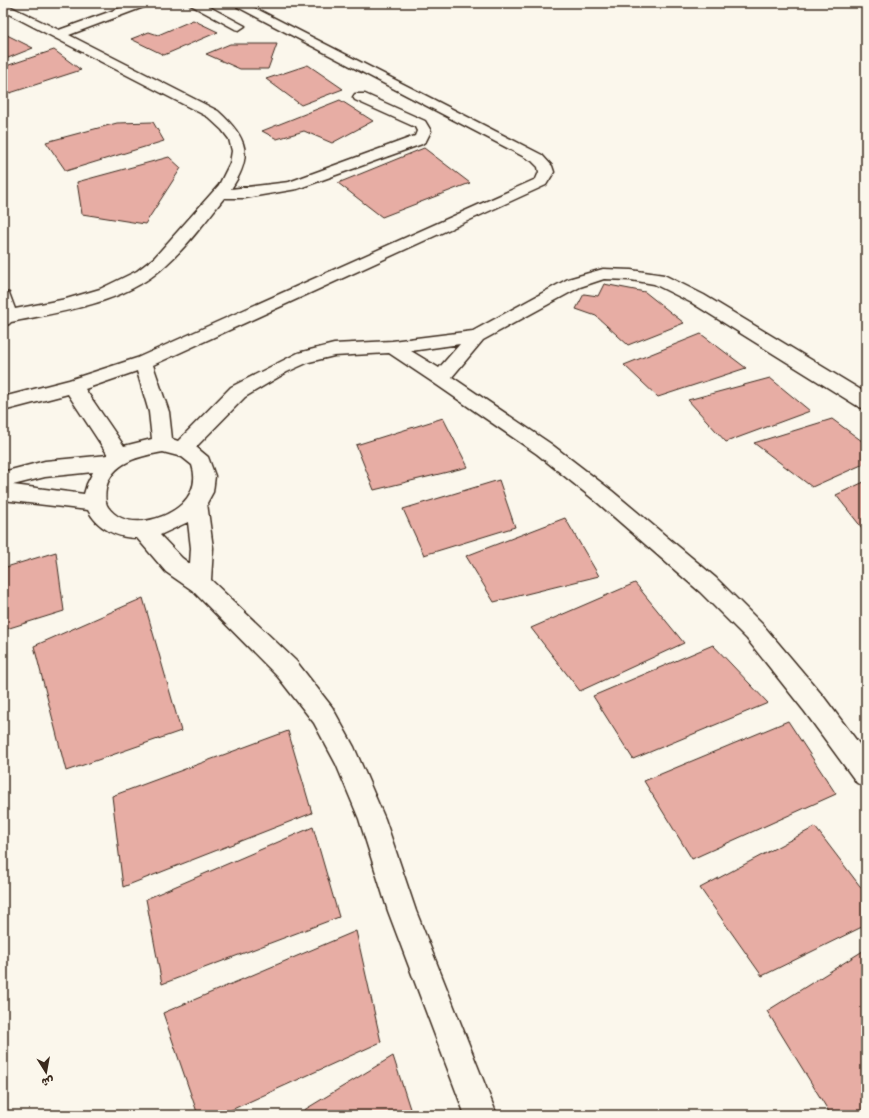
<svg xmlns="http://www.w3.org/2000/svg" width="869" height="1118" font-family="Delius,'Playpen Sans Arabic',sans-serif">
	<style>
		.building { fill: #e7ada4; stroke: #3b2a1e }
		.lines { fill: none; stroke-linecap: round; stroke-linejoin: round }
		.minor-casing { stroke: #3b2a1e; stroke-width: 3 }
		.minor { fill: #fbf7ec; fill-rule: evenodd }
	</style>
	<rect width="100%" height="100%" fill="#fbf7ec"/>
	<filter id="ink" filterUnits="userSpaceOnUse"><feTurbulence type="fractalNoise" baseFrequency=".025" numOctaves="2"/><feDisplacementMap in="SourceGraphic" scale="8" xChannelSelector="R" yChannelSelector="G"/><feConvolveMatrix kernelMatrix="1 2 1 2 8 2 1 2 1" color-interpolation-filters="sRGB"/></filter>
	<g filter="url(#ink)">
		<path class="building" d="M193 20 218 32 164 55 131 39 149 32 158 35Z
			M3 33 33 48 3 60Z
			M230 44H277L268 69H240L206 54Z
			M54 50 81 70 10 93 3 88V67Z
			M308 65 343 89 301 105 266 79Z
			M340 100 373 121 332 143 304 131 277 139 262 131Z
			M153 122 164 141 66 171 46 142 117 123Z
			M424 148 470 183 382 217 338 183Z
			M169 157 181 168 145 224 82 214 77 182Z
			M604 284 645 292 684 323 628 345 596 316 576 309 584 294 598 296Z
			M701 334 746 368 658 397 624 365Z
			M770 378 810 411 726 442 688 400Z
			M443 418 468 467 374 490 356 445Z
			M832 419 866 444V463L812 487 754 443Z
			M499 480 515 527 424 555 403 509Z
			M866 481V533L836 495Z
			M565 518 599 576 494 602 466 556Z
			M56 552 64 611 3 630V568Z
			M635 583 684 643 580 691 531 628Z
			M143 598 181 731 66 771 34 646Z
			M713 645 768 703 633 759 593 696Z
			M788 721 836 794 692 859 644 781Z
			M288 731 312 813 123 887 112 796Z
			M313 827 339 917 162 984 146 899Z
			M815 827 866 894V925L762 976 700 888Z
			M356 931 381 1042 220 1115H198L163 1013Z
			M866 949V1107L855 1115H831L767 1011Z
			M393 1056 412 1115H296Z"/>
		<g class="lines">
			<defs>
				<path id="minor" d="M3 3 59 30 134 3H151L149 5 69 35 218 111C247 137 254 155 231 189L289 182 415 136 417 131 415 127 355 100 353 97 355 94H365L425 121 431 131 426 141 422 144 297 189 245 198H224C206 221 187 246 166 265 125 304 63 311 11 322L9 324 3 326V292L9 293 15 309 66 299 100 289 137 271 154 258 219 185 230 163 232 151 229 139 222 130 208 117 3 11Z
					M187 3H202L245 26 239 30 235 29Z
					M230 3H245L542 155 552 166 554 172 546 185 153 365 169 412 172 439 178 441 231 387 298 353 334 344 392 341 473 331 568 279 603 269 631 270 664 275 704 295 866 393V409L859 407 692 303 654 284 631 280 604 279 580 287 483 340 452 377 551 444 612 491 716 578 763 625 823 696 866 753V787L857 783 805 712 747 639 700 592 598 503 537 454 434 383 389 353 334 356 309 362 287 372 245 397 196 447 208 457 215 476 213 492 207 503 213 548 211 580 296 661 332 707 354 747 385 819 416 911 497 1115H465L388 911 359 819 336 764 314 723 278 677 192 590 166 572 137 538C117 538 97 528 88 510L3 500V472L45 461 108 455 68 394 3 411V397L69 380 137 358 536 179 539 172 538 167 532 161ZM460 344 439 368 411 351ZM137 371 149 412 152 439 124 446 85 389ZM163 452 182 457 192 465C197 480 193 493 182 504 164 521 125 531 108 507 105 503 105 495 106 489 111 462 140 456 163 452ZM93 472 87 484 84 494 13 485 45 477ZM188 522 191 548 190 564 182 558 160 535Z"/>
			</defs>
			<use href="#minor" class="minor-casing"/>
			<use href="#minor" class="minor"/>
		</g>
	</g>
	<rect width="869" height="1118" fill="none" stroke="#fbf7ec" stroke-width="16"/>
	<rect x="8" y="8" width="853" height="1102" fill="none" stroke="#3b2a1e" stroke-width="1.5" filter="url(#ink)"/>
	<g transform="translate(46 1072) rotate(169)" stroke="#fbf7ec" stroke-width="3" paint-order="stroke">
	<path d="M0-3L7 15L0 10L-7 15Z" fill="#3b2a1e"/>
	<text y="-6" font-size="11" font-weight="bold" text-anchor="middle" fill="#3b2a1e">ش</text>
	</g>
</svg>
